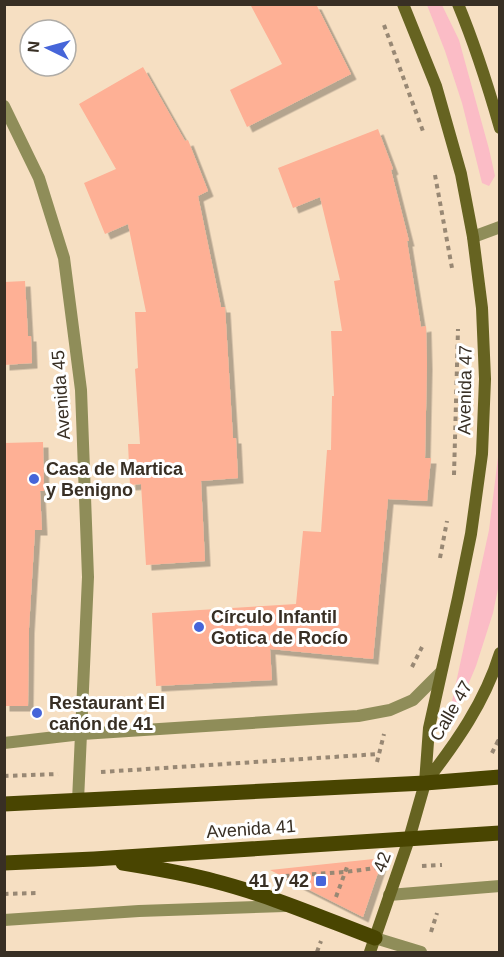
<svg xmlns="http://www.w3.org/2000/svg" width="504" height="957" font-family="Helvetica,sans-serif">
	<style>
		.green { fill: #fbbcc6 }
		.building { fill: #feb095; filter: url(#shadow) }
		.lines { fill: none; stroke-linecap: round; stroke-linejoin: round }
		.path { stroke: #988874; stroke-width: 4; stroke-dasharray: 4.5 4.5; stroke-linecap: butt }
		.lane { stroke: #8f8d59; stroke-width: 12 }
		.street { stroke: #8f8d59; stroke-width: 12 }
		.secondary { stroke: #666321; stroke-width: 12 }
		.primary { stroke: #494501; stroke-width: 15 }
		.poi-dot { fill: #4665d9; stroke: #fff; stroke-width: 2 }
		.labels { text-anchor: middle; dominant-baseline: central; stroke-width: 6; stroke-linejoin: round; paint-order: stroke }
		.street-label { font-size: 18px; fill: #382f24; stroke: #fff }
		.poi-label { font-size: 18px; font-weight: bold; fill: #382f24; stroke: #fff; text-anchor: start }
	</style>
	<defs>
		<filter id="shadow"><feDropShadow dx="5.5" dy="5.5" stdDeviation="0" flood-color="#0004"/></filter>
	</defs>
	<rect width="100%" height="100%" fill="#f6dfc2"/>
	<path class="green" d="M427 5H442L459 40 489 149 495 176 489 186 482 183 462 103 445 51Z
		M499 449V584L493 613 476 666 463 697 448 720 489 530Z"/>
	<path class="building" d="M250 4H316L351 74 247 127 230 90 282 64Z
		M143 67 185 141 188 140 208 191 198 196 221 307H225L233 438H236L238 478 201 481 205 561 146 565 141 484 130 485 128 444H140L135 369 138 368 135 312H146L128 224 105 234 84 183 116 169 79 104Z
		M378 129 393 169 391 170 409 241H407L421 327 426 326 427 364 425 458H431L427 501 388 499 373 659 270 649 272 680 156 686 152 613 296 604 303 531 321 532 327 450H331L332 396H334L331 331H342L334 281 340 280 320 197 293 208 278 168Z
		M25 281 28 336H31L32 363 4 365V282Z
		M43 442 44 491H40L42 530H35L29 628 28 706H4V443Z
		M383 858 363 917 270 870Z"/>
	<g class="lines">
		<path class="path" d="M384 25 424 134
			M435 175 452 268
			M454 475 458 329
			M440 558 447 521
			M412 667 422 647
			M492 753 498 741H500
			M377 762 384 734
			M101 772 379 754
			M4 776 58 774
			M422 866 442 865
			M285 876 345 872 376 868
			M4 894 38 893
			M336 897 347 867
			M431 932 437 913
			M317 952 321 941"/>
		<path class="lane" d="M4 743 82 734 358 716 390 710 413 700 440 673
			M389 895 500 886
			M4 920 139 911 285 906"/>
		<path class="street" d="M4 106 39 178 64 258 81 390 88 577 78 801
			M473 237 500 227
			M375 938 421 952"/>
		<path class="secondary" d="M458 4C475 45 488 86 500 128
			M425 783C456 743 485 702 500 653
			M370 952 409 839 425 783 429 728 458 598 471 534 482 454 485 379 482 308 473 237 461 174 436 86 403 4"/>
		<path class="primary" d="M4 804 425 783 500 777
			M4 863 94 859 500 833
			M123 863C154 868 184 873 214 881 269 895 322 918 375 938"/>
	</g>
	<g class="poi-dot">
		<circle cx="34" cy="479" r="6"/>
		<circle cx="199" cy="627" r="6"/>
		<circle cx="37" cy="713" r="6"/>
		<rect x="315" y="875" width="12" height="12" rx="3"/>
	</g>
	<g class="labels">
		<g class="street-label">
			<text transform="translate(465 390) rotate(-89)">Avenida 47</text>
			<text transform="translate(61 395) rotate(-94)">Avenida 45</text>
			<text transform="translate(451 711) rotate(-60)">Calle 47</text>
			<text transform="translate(251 829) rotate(-4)">Avenida 41</text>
			<text transform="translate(382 862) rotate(-70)">42</text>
		</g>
		<g class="poi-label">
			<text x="46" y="469">Casa de Martica<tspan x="46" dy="21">y Benigno</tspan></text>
			<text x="211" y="617">Círculo Infantil<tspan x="211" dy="21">Gotica de Rocío</tspan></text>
			<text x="49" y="703">Restaurant El<tspan x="49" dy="21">cañón de 41</tspan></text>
			<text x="309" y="881" text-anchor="end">41 y 42</text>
		</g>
	</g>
	<rect width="504" height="957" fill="none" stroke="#382f24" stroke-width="12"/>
	<g transform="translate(48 48) rotate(275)"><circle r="28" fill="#ffffff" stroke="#afaca7" stroke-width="1.5"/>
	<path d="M0-4.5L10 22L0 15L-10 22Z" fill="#4665d9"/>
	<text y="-9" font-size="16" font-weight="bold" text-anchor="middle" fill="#382f24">N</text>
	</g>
</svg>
